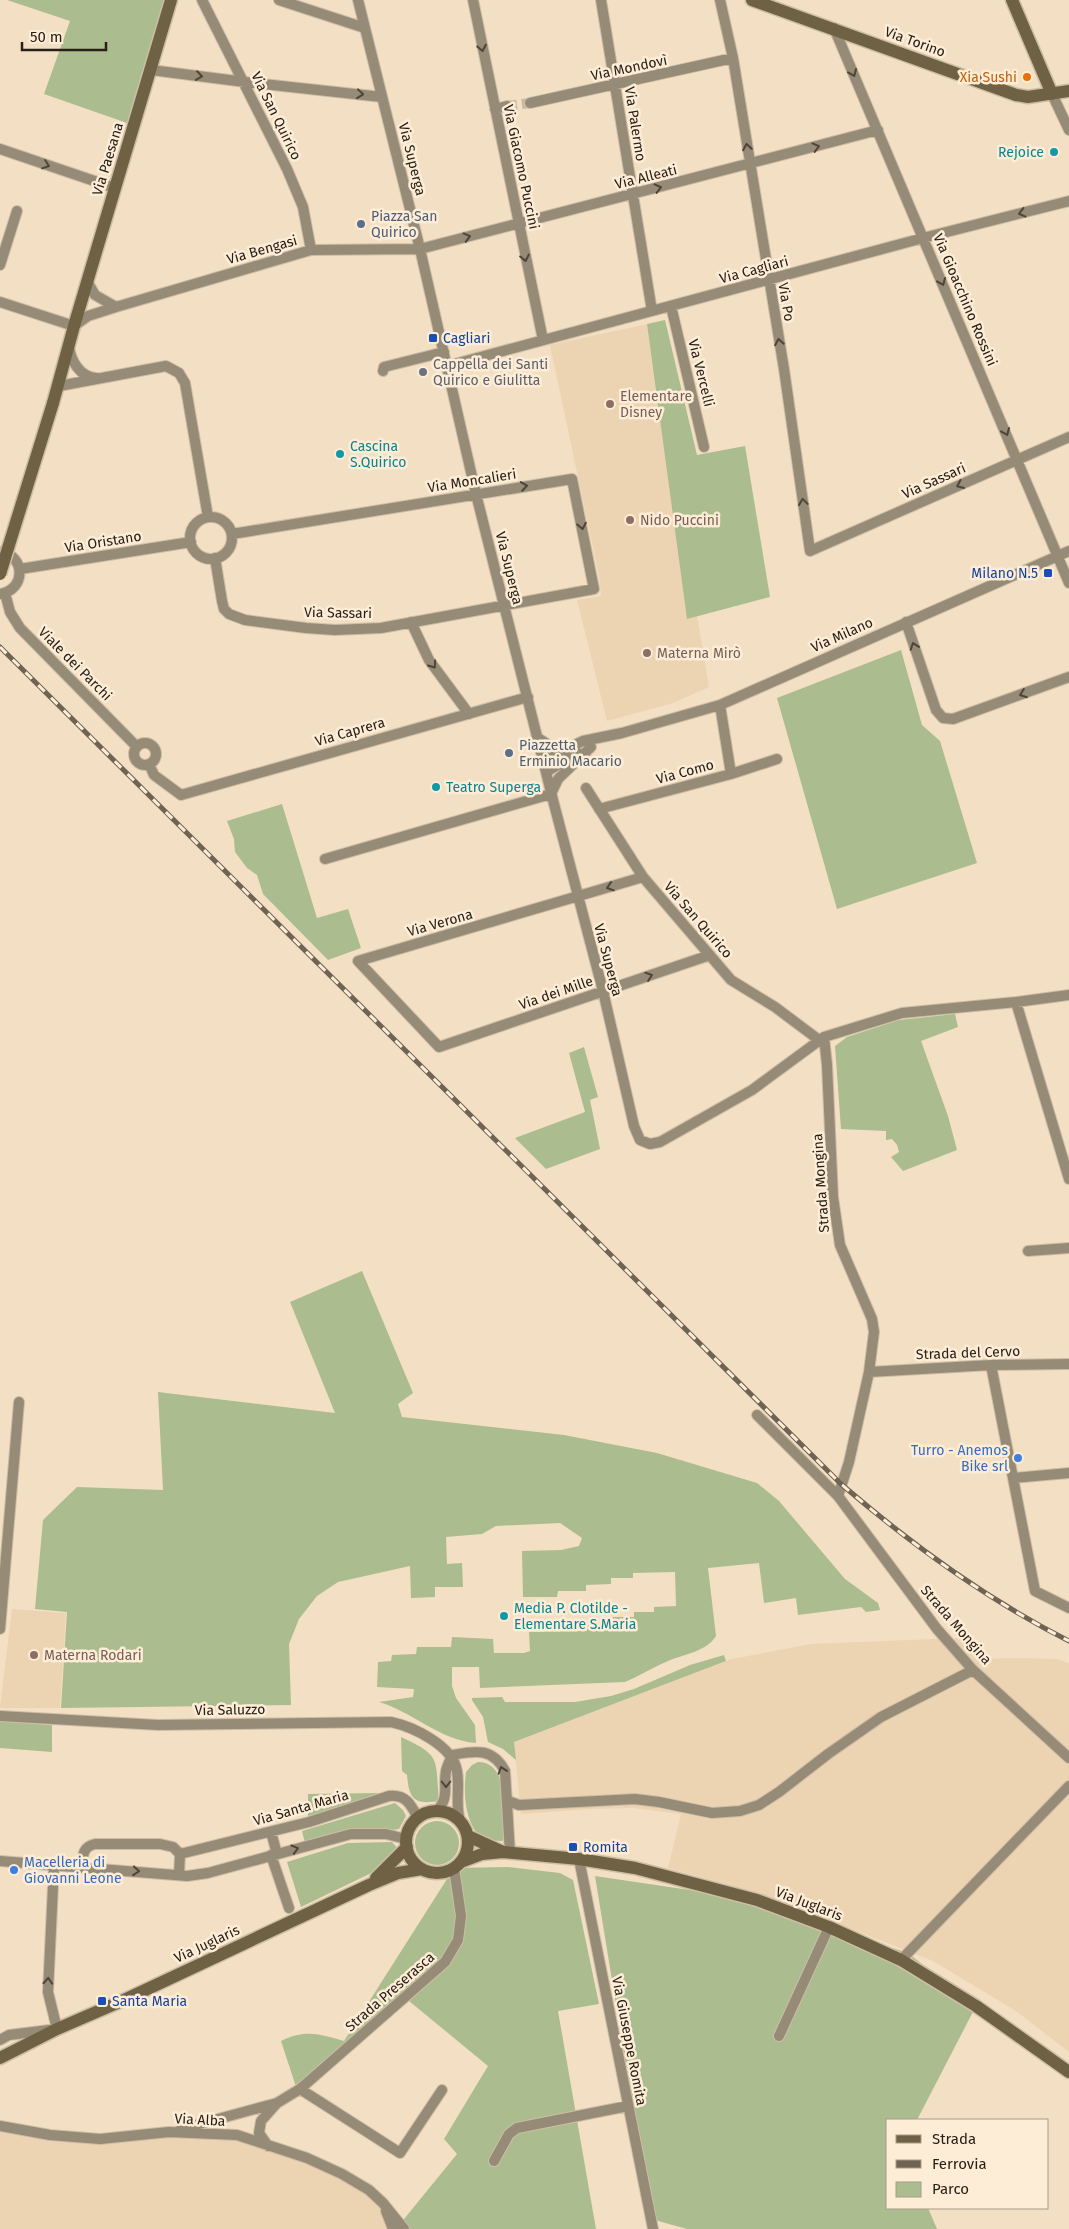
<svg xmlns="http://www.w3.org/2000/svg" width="1069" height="2229" font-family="'Fira Sans',sans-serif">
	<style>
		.built { fill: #ecd3b2 }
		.green { fill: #abbd8e }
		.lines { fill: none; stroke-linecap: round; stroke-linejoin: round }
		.street-tunnel { stroke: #cab9a1; stroke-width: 10; stroke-dasharray: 10 5; stroke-linecap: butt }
		.street-casing { stroke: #cebda5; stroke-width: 12 }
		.secondary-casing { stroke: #cebda5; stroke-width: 15 }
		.street { stroke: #958b77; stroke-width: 10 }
		.secondary { stroke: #6f6244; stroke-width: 12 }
		.rail-casing { stroke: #6f6353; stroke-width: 5 }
		.rail { stroke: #fdedd7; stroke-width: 3; stroke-dasharray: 9; stroke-linecap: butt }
		.secondary-bridge-casing { stroke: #cebda5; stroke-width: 15; stroke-linecap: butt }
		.secondary-bridge { stroke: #6f6244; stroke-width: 12 }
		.oneway { stroke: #4e4538 }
		.food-dot { fill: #e8710a; stroke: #fdedd7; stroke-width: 2 }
		.culture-dot { fill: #0f9aa8; stroke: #fdedd7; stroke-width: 2 }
		.service-dot { fill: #5c6f8a; stroke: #fdedd7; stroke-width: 2 }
		.transit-dot { fill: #1a4fb4; stroke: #fdedd7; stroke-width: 2 }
		.worship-dot { fill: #6b7280; stroke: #fdedd7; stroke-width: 2 }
		.education-dot { fill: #8d6e63; stroke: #fdedd7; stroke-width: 2 }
		.shop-dot { fill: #3f7fe0; stroke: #fdedd7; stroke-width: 2 }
		.labels { text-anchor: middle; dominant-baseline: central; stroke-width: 5; stroke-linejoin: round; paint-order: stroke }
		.street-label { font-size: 14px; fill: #282016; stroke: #fdedd7 }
		.food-label { font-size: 14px; fill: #c56008; stroke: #fdedd7; text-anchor: end }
		.culture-label { font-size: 14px; fill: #0d838f; stroke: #fdedd7; text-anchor: start }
		.service-label { font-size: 14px; fill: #4e5e75; stroke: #fdedd7; text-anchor: start }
		.transit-label { font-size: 14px; fill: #164399; stroke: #fdedd7; text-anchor: start }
		.worship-label { font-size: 14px; fill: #5b616d; stroke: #fdedd7; text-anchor: start }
		.education-label { font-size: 14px; fill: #785e54; stroke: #fdedd7; text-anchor: start }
		.shop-label { font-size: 14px; fill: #366cbe; stroke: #fdedd7; text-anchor: end }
	</style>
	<rect width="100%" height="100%" fill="#f3dfc4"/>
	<path class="built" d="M647 324 687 619 697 616 709 687 673 703 607 721 577 600 601 596 599 576 550 345Z
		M12 1609 66 1613 60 1708H0Z
		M959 1638 982 1659 1016 1658 1056 1659 1069 1663V2052L1016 2011 933 1961 760 1893 668 1868 681 1814 633 1808 590 1809 521 1814 514 1742 732 1659 811 1644Z
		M0 2126 100 2139 169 2132 237 2135 307 2158 383 2203 393 2229H0Z"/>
	<path class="green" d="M7 0H164L127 123 44 94 70 21Z
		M665 320 697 455 745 446 770 597 687 619 647 324Z
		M901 650 922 725 940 741 977 863 837 909 777 698Z
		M282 804 317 918 348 909 361 948 328 960 263 894 257 875 247 868 235 852 234 839 227 821Z
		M955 1014 958 1027 921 1041 948 1116 957 1150 903 1171 891 1157 899 1152 897 1145 892 1139 886 1140V1131L841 1129 835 1046 847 1037 899 1020Z
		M584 1047 598 1097 590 1100 600 1149 546 1169 515 1138 585 1112 569 1053Z
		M362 1271 413 1393 398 1404 402 1417 564 1435 657 1453 757 1483 779 1501 845 1579 878 1603 880 1610 866 1612 861 1607 798 1615 796 1598 764 1603 759 1563 708 1568 716 1636C706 1652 684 1654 668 1661 653 1667 640 1676 625 1682L480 1688 479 1667H452V1686L456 1698 475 1725 476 1743C439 1740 413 1712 379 1702L413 1697 414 1689 377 1687 378 1662 391 1661 392 1655 416 1654 417 1647H451L452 1637 493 1639 494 1653H524L530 1651 529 1632 587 1631V1625H613V1617H634V1612H654V1607L676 1606 675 1572 633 1573V1578H611V1584L586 1585V1591H558L557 1597H523L522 1551 561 1550 579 1546 582 1538 560 1523 496 1526 482 1534 446 1537 447 1564 462 1563 463 1587H435V1597L411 1598 410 1566 338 1582 317 1596 299 1619 289 1644 291 1705 61 1708 67 1612 35 1609 43 1520 77 1487 163 1490 158 1392 335 1413 290 1302Z
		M724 1655 726 1661 514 1742 516 1760 503 1749 488 1742 483 1717 472 1700V1698L502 1697 505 1702H575L611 1696 634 1689 690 1665Z
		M0 1721 52 1725V1752L0 1748Z
		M401 1737C442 1756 435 1758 439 1801 414 1805 409 1799 407 1775L402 1771Z
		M478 1762C510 1762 505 1815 506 1838L502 1841 482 1840C465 1822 463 1796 466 1772L472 1765Z
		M380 1793 379 1797 308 1818V1794Z
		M395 1803 403 1810 406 1816 399 1829 305 1843 302 1831Z
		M415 1843a22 22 0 1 1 44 0a22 22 0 1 1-44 0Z
		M392 1842 399 1850 390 1864 301 1907 287 1862 348 1843Z
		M507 1867 560 1873 573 1880 599 2004 558 2011 596 2229H406L400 2224 457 2154 444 2139 488 2066 409 2001 297 2090 281 2041C304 2029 320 2034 344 2041L454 1868Z
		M595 1876 757 1900 829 1927 908 1953 976 2006 917 2120H888V2208H928L937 2229H687L651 2219Z"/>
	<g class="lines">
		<path class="street-tunnel" d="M507 106 530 103"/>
		<defs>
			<path id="street" d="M202 0 287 169 303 207 311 250
				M279 0 365 28
				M358 0 420 249 476 494 554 804 603 991 634 1126 640 1140 650 1144 660 1142 752 1090 824 1037 902 1013 1016 1002 1069 995
				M473 0 543 340
				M601 0 652 311
				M720 0 733 58 784 369 810 551 1069 437
				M834 28 1069 583
				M151 70 245 82 382 97
				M1052 94 1069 130
				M530 103 733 58
				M495 109 507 106
				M0 149 115 188
				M0 265 17 211
				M87 281 95 295 116 307
				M0 302 74 326 88 316 116 307 311 250 420 249 878 130
				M671 306 704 447
				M69 347C71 361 80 377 96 378
				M447 366 923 238 1069 201
				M383 371 384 367 444 352
				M59 386 166 366 179 373 185 383 208 517
				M190 538a21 21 0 1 1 42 0a21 21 0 1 1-42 0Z
				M0 552C26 555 26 590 0 594
				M215 558 222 601 224 609 229 614 245 620 306 628 335 630 381 628 594 589 572 479 232 534
				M20 569 191 542
				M5 593 10 612 20 628 137 747
				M411 622 429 660 469 714
				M906 622 936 710 943 718 953 719 1069 677
				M720 705 731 774
				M538 738 550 746 566 748
				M134 754a11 11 0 1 1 22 0a11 11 0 1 1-22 0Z
				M543 760 583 741 622 733 720 705 1069 551
				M149 764 154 775 181 795 528 697
				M546 772 578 753
				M586 788 643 877 731 980 775 1007 819 1040
				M599 809 731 774 777 759
				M325 859 551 794 558 779 591 747
				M643 877 358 961 439 1047 710 955
				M1016 1002 1069 1179
				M824 1037 827 1065 833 1197 840 1245 872 1319 874 1332 869 1372 849 1462 838 1496
				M1028 1251 1069 1248
				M991 1365 1035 1591 1069 1608
				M869 1372 991 1365 1069 1364
				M757 1415 838 1496 937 1629 973 1670 1069 1758
				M1013 1478 1069 1473
				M0 1629 19 1402
				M0 1716 158 1725 391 1722C414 1727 453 1746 457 1771 460 1788 455 1804 460 1821
				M452 1755C475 1751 492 1747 505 1771L510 1853
				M508 1801 519 1805 635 1799 659 1802 712 1813 740 1811 759 1805 779 1792 828 1754 881 1717 973 1670
				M437 1811C450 1796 443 1788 446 1771 447 1766 450 1761 452 1755
				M271 1832 277 1854
				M271 1855 289 1908
				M579 1859 653 2229
				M0 1861 187 1876 208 1873 351 1834H386L406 1839
				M82 1867C83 1856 82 1847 95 1844H160L173 1847 180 1854
				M179 1875 180 1854 309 1822 389 1796C406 1794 411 1805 418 1818
				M901 1960 1069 1786
				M779 2036 829 1927
				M0 2040 9 2035 57 2029 48 1992 54 1865
				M300 2089 400 2153 442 2090
				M277 2103 300 2089 445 1962 458 1940 461 1916 454 1868
				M0 2126 50 2135 100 2139 169 2132 237 2135 307 2158 342 2174 369 2190 383 2203 404 2229
				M181 2129 277 2103 261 2121 259 2133 268 2146
				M494 2161 509 2134 517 2128 628 2106
				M386 2211 393 2229"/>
			<path id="secondary" d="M752 0 1016 95 1028 97 1069 91
				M1012 0 1052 94
				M53 403 74 326 171 0
				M406 1842a31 31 0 1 1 62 0a31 31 0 1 1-62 0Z
				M468 1836 503 1852
				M461 1862 482 1854 503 1852 579 1859 635 1868 757 1900 829 1927 901 1960 976 2006 1069 2072
				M376 1878 407 1847
				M0 2058 57 2029 124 2000 369 1885 398 1873 422 1869"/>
		</defs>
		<use href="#street" class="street-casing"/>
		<use href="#secondary" class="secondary-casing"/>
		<use href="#street" class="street"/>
		<use href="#secondary" class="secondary"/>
		<defs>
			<path id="rail" d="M0 647 841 1484C912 1545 986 1599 1069 1641"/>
		</defs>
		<use href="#rail" class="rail-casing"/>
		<use href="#rail" class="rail"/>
		<defs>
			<path id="secondary-bridge" d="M0 574 53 403"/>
		</defs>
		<use href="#secondary-bridge" class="secondary-bridge-casing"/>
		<use href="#secondary-bridge" class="secondary-bridge"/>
	</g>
	<defs><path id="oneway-chevron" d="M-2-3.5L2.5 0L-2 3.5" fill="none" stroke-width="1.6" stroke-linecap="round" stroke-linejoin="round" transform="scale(1.25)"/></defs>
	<g class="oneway">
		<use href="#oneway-chevron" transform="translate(482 48) rotate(79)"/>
		<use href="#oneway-chevron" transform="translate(853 73) rotate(67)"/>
		<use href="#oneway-chevron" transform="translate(199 76) rotate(8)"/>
		<use href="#oneway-chevron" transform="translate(360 94) rotate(6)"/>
		<use href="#oneway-chevron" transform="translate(747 147) rotate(-99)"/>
		<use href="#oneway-chevron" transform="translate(816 147) rotate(-15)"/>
		<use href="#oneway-chevron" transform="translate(46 165) rotate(19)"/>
		<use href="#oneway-chevron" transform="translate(658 188) rotate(-14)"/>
		<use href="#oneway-chevron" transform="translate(1022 213) rotate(166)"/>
		<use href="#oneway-chevron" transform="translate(467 237) rotate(-15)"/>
		<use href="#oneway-chevron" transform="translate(525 258) rotate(78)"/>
		<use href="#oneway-chevron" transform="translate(942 282) rotate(67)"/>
		<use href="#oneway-chevron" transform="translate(779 342) rotate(-100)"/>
		<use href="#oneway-chevron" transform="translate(1006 432) rotate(67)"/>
		<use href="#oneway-chevron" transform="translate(960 485) rotate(156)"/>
		<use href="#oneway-chevron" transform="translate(524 486) rotate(-9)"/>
		<use href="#oneway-chevron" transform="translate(803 502) rotate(-98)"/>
		<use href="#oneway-chevron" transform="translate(582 526) rotate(79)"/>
		<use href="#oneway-chevron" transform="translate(914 646) rotate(-109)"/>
		<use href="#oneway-chevron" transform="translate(433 665) rotate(55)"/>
		<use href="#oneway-chevron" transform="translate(1023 694) rotate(160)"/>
		<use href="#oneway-chevron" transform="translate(610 887) rotate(162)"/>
		<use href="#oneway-chevron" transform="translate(649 976) rotate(-19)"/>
		<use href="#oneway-chevron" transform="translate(502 1770) rotate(-109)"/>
		<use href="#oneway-chevron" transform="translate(446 1784) rotate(90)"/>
		<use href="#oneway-chevron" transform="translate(295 1849) rotate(-16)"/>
		<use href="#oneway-chevron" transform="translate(136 1871) rotate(5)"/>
		<use href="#oneway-chevron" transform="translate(48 1981) rotate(-87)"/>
	</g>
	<circle class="food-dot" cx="1027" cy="77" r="5"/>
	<g class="culture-dot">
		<circle cx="1054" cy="152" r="5"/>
		<circle cx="340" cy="454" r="5"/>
		<circle cx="436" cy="787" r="5"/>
		<circle cx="504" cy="1616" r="5"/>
	</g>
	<g class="service-dot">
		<circle cx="361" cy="224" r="5"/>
		<circle cx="509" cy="753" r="5"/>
	</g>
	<g class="transit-dot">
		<rect x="428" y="333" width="10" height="10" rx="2.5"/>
		<rect x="1043" y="568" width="10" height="10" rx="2.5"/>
		<rect x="568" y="1842" width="10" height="10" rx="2.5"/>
		<rect x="97" y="1996" width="10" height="10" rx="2.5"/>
	</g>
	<circle class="worship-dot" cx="423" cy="372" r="5"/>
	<g class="education-dot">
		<circle cx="610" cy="404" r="5"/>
		<circle cx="630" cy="520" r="5"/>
		<circle cx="647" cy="653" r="5"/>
		<circle cx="34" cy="1655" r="5"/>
	</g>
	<g class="shop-dot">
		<circle cx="1018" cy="1458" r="5"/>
		<circle cx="14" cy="1870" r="5"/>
	</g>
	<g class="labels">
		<g class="street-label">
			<text transform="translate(915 42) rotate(20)">Via Torino</text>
			<text transform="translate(629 68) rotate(-12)">Via Mondovì</text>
			<text transform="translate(276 116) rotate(64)">Via San Quirico</text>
			<text transform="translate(635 124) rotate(81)">Via Palermo</text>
			<text transform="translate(108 159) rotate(-73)">Via Paesana</text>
			<text transform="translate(412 159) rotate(76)">Via Superga</text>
			<text transform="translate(521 167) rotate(78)">Via Giacomo Puccini</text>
			<text transform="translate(646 177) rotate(-14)">Via Alleati</text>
			<text transform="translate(262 250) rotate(-16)">Via Bengasi</text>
			<text transform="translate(754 270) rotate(-15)">Via Cagliari</text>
			<text transform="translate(965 300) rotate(67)">Via Gioacchino Rossini</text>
			<text transform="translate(786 302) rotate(80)">Via Po</text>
			<text transform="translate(701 373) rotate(76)">Via Vercelli</text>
			<text transform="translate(472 481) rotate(-9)">Via Moncalieri</text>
			<text transform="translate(934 481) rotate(-24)">Via Sassari</text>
			<text transform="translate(103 542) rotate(-9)">Via Oristano</text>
			<text transform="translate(509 568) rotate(76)">Via Superga</text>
			<text transform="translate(338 613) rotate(1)">Via Sassari</text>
			<text transform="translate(842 635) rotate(-24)">Via Milano</text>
			<text transform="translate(75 664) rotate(45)">Viale dei Parchi</text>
			<text transform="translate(350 732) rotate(-16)">Via Caprera</text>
			<text transform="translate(685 772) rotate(-15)">Via Como</text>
			<text transform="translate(698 920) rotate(49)">Via San Quirico</text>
			<text transform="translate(440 923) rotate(-16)">Via Verona</text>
			<text transform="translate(608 960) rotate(75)">Via Superga</text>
			<text transform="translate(556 993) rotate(-19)">Via dei Mille</text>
			<text transform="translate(821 1183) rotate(-94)">Strada Mongina</text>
			<text transform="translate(968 1353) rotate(-2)">Strada del Cervo</text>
			<text transform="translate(956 1625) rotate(49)">Strada Mongina</text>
			<text transform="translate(230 1710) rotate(-1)">Via Saluzzo</text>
			<text transform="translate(301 1808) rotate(-16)">Via Santa Maria</text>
			<text transform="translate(809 1904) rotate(21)">Via Juglaris</text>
			<text transform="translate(207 1944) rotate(-25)">Via Juglaris</text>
			<text transform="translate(390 1992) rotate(-41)">Strada Preserasca</text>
			<text transform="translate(629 2041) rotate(79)">Via Giuseppe Romita</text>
			<text transform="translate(200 2120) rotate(3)">Via Alba</text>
		</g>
		<g class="food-label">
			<text x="1017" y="77">Xia Sushi</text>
		</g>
		<g class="culture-label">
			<text x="1044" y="152" text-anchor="end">Rejoice</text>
			<text x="350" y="446">Cascina<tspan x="350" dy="16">S.Quirico</tspan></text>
			<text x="446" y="787">Teatro Superga</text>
			<text x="514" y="1608">Media P. Clotilde -<tspan x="514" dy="16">Elementare S.Maria</tspan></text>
		</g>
		<g class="service-label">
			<text x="371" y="216">Piazza San<tspan x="371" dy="16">Quirico</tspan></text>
			<text x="519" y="745">Piazzetta<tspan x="519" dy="16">Erminio Macario</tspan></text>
		</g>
		<g class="transit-label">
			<text x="443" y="338">Cagliari</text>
			<text x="1038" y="573" text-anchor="end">Milano N.5</text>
			<text x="583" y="1847">Romita</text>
			<text x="112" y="2001">Santa Maria</text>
		</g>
		<g class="worship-label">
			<text x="433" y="364">Cappella dei Santi<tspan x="433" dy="16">Quirico e Giulitta</tspan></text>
		</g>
		<g class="education-label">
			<text x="620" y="396">Elementare<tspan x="620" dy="16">Disney</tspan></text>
			<text x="640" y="520">Nido Puccini</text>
			<text x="657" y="653">Materna Mirò</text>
			<text x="44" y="1655">Materna Rodari</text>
		</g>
		<g class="shop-label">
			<text x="1008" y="1450">Turro - Anemos<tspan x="1008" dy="16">Bike srl</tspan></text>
			<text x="24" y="1862" text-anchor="start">Macelleria di<tspan x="24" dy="16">Giovanni Leone</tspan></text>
		</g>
	</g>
	<rect x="886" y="2119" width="162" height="90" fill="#fdedd7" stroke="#a89b8a"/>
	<rect x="896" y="2135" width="25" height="8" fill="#6f6244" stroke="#a89b8a"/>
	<text x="932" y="2144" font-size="15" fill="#282016">Strada</text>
	<rect x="896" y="2160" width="25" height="8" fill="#6f6353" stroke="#a89b8a"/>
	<text x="932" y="2169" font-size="15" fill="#282016">Ferrovia</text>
	<rect x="896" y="2182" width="25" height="15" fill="#abbd8e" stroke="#a89b8a"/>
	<text x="932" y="2194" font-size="15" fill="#282016">Parco</text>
	<path d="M22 42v8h84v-8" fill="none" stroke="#282016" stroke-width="2.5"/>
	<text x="30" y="42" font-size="15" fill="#282016" stroke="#fdedd7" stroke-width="4" paint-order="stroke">50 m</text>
</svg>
